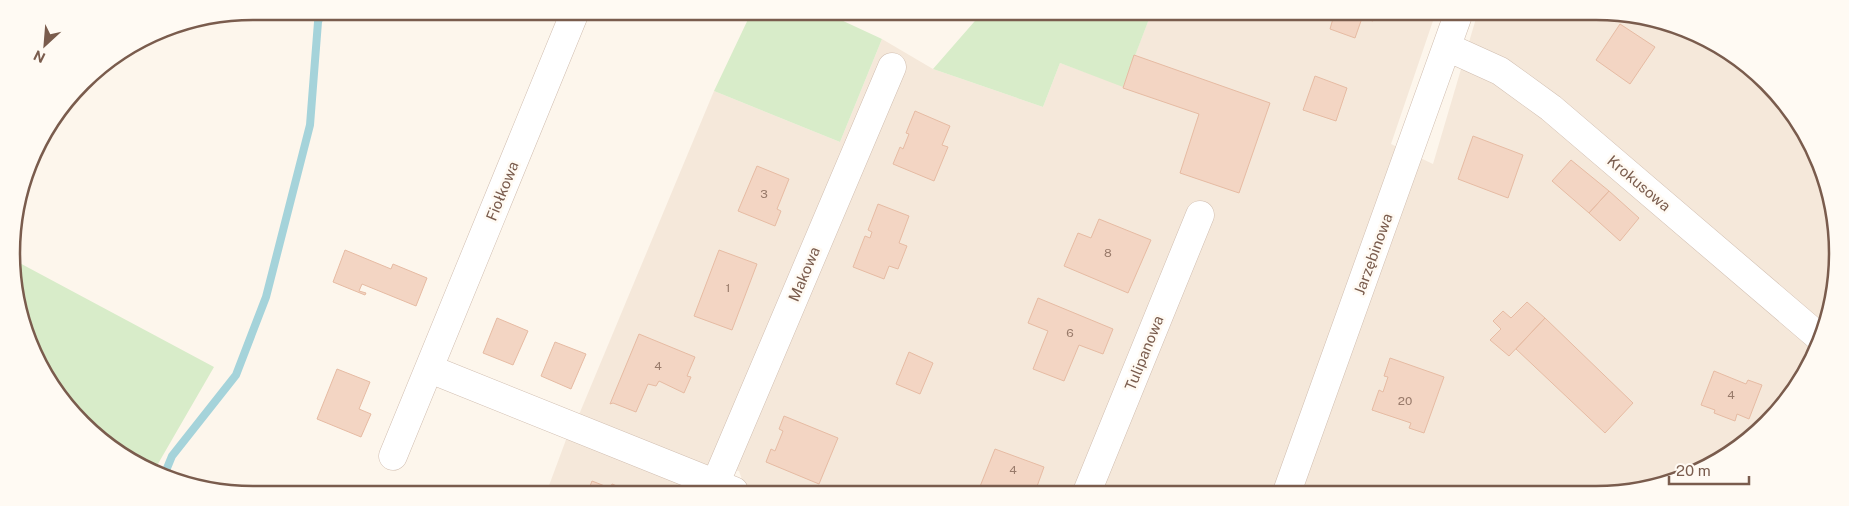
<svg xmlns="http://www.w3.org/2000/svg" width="1849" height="506" font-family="'Public Sans',sans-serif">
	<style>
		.residential { fill: #f5e8da }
		.green { fill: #d8ecc9 }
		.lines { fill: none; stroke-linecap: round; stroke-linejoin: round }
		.stream { stroke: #a5d3da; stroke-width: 8 }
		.building { fill: #f3d5c3; stroke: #e6bba3 }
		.minor-casing { stroke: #d1beb0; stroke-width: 29 }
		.minor { stroke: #fff; stroke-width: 28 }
		.labels { text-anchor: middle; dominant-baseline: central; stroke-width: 5; stroke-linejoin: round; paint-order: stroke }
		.number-label { font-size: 12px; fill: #987a6a }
		.street-label { font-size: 15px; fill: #7a5c4d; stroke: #fffaf3 }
		.rim { fill: none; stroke: #7a5c4d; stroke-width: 2.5 }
	</style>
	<rect width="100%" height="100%" fill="#fdf6ec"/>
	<path class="residential" d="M1151 14 1435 15 1391 144 1433 164 1477 15 1643 16 1730 52 1797 118 1833 206V300L1806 374 1756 435 1703 470 1627 493 746 491 739 471 695 464 578 417 714 91 840 142 882 39 933 69 1043 107 1060 63 1123 86Z
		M567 437 696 491H547Z"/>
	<path class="green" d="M751 13H826L882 39 840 142 714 91Z
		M981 14H1151L1123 87 1060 63 1043 107 933 69Z
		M14 260 214 367 155 469 119 454 61 400 20 316Z"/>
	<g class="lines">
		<path class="stream" d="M165 473 172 456 236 375 266 297 310 125 318 22 322 11"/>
	</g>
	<path class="building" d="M1334 15H1375L1373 21 1362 18 1355 38 1330 29Z
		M1620 24 1655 47 1630 84 1596 60Z
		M1134 55 1270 103 1239 193 1180 173 1199 114 1123 88Z
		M1315 76 1347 88 1336 121 1303 110Z
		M915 111 950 126 942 145 948 147 934 181 893 164 900 147 903 149 909 134 906 133Z
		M1473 136 1523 155 1508 198 1458 179Z
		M1571 160 1609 191 1589 213 1552 181Z
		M757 166 789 179 777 209 781 211 775 226 738 211Z
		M1609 191 1639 218 1620 241 1589 213Z
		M878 204 909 216 899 243 907 246 898 269 889 266 884 279 853 267 865 236 870 238 872 232 868 230Z
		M1099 219 1151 240 1128 293 1064 266 1078 233 1091 238Z
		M345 250 391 269 393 264 427 278 416 306 362 284 359 291 366 293 365 295 333 282Z
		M719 250 757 264 732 330 694 316Z
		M1038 298 1113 329 1103 354 1079 345 1064 381 1033 369 1048 331 1028 323Z
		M1527 302 1545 318 1509 356 1490 340 1501 329 1493 321 1503 311 1511 318Z
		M497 318 528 331 513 365 483 353Z
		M1545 318 1633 403 1605 433 1516 349Z
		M639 334 695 357 687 376 691 377 684 393 659 381 656 386 648 384 636 412 613 403 610 404Z
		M555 342 586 354 571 389 541 376Z
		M909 352 933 363 920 394 896 384Z
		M1390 358 1444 377 1424 433 1409 428 1411 423 1372 410 1379 390 1383 392 1388 377 1384 376Z
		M337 369 370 382 359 409 371 414 361 437 317 419Z
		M1714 371 1746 384 1748 380 1762 385 1749 419 1737 414 1735 421 1714 413 1715 410 1701 405Z
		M784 416 838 438 819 484 766 462 771 449 775 451 783 431 779 429Z
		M995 449 1044 467 1035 492 1019 486 1018 492 1000 488 999 492 979 489Z
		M592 481 610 488 612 484 629 491H588Z"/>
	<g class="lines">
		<defs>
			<path id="minor" d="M1447 47 1500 71 1551 108 1819 337
				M430 369 734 491
				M393 456 575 12
				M716 482 892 67
				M1087 492 1200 215
				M1287 492 1458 15"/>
		</defs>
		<use href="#minor" class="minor-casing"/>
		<use href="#minor" class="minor"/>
	</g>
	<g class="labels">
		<g class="number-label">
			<text x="764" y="194">3</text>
			<text x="1108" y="253">8</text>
			<text x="728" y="288">1</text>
			<text x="1070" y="333">6</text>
			<text x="658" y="366">4</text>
			<text x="1731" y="395">4</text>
			<text x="1405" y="401">20</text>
			<text x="1013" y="470">4</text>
		</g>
		<g class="street-label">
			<text transform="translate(1639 183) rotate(40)">Krokusowa</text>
			<text transform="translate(502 191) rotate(-68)">Fiołkowa</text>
			<text transform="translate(1373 254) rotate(-70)">Jarzębinowa</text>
			<text transform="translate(804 274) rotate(-67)">Makowa</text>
			<text transform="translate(1144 353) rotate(-68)">Tulipanowa</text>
		</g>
	</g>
	<path d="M0 0H1849V506H0ZM253 20H1596A233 233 0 0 1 1829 253V253A233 233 0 0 1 1596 486H253A233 233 0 0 1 20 253V253A233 233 0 0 1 253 20Z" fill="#fffaf3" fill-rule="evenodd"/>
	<path class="rim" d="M253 20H1596A233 233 0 0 1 1829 253V253A233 233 0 0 1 1596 486H253A233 233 0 0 1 20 253V253A233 233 0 0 1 253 20Z"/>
	<g transform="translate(45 45) rotate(206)" stroke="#fffaf3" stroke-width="4" paint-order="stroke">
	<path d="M0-4L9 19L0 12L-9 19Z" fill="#7a5c4d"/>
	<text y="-8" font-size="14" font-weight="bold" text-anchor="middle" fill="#7a5c4d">N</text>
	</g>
	<path d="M1669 476v8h80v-8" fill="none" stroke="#7a5c4d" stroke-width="2.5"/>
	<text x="1676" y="476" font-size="15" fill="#7a5c4d" stroke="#fffaf3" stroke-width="4" paint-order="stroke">20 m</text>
</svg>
